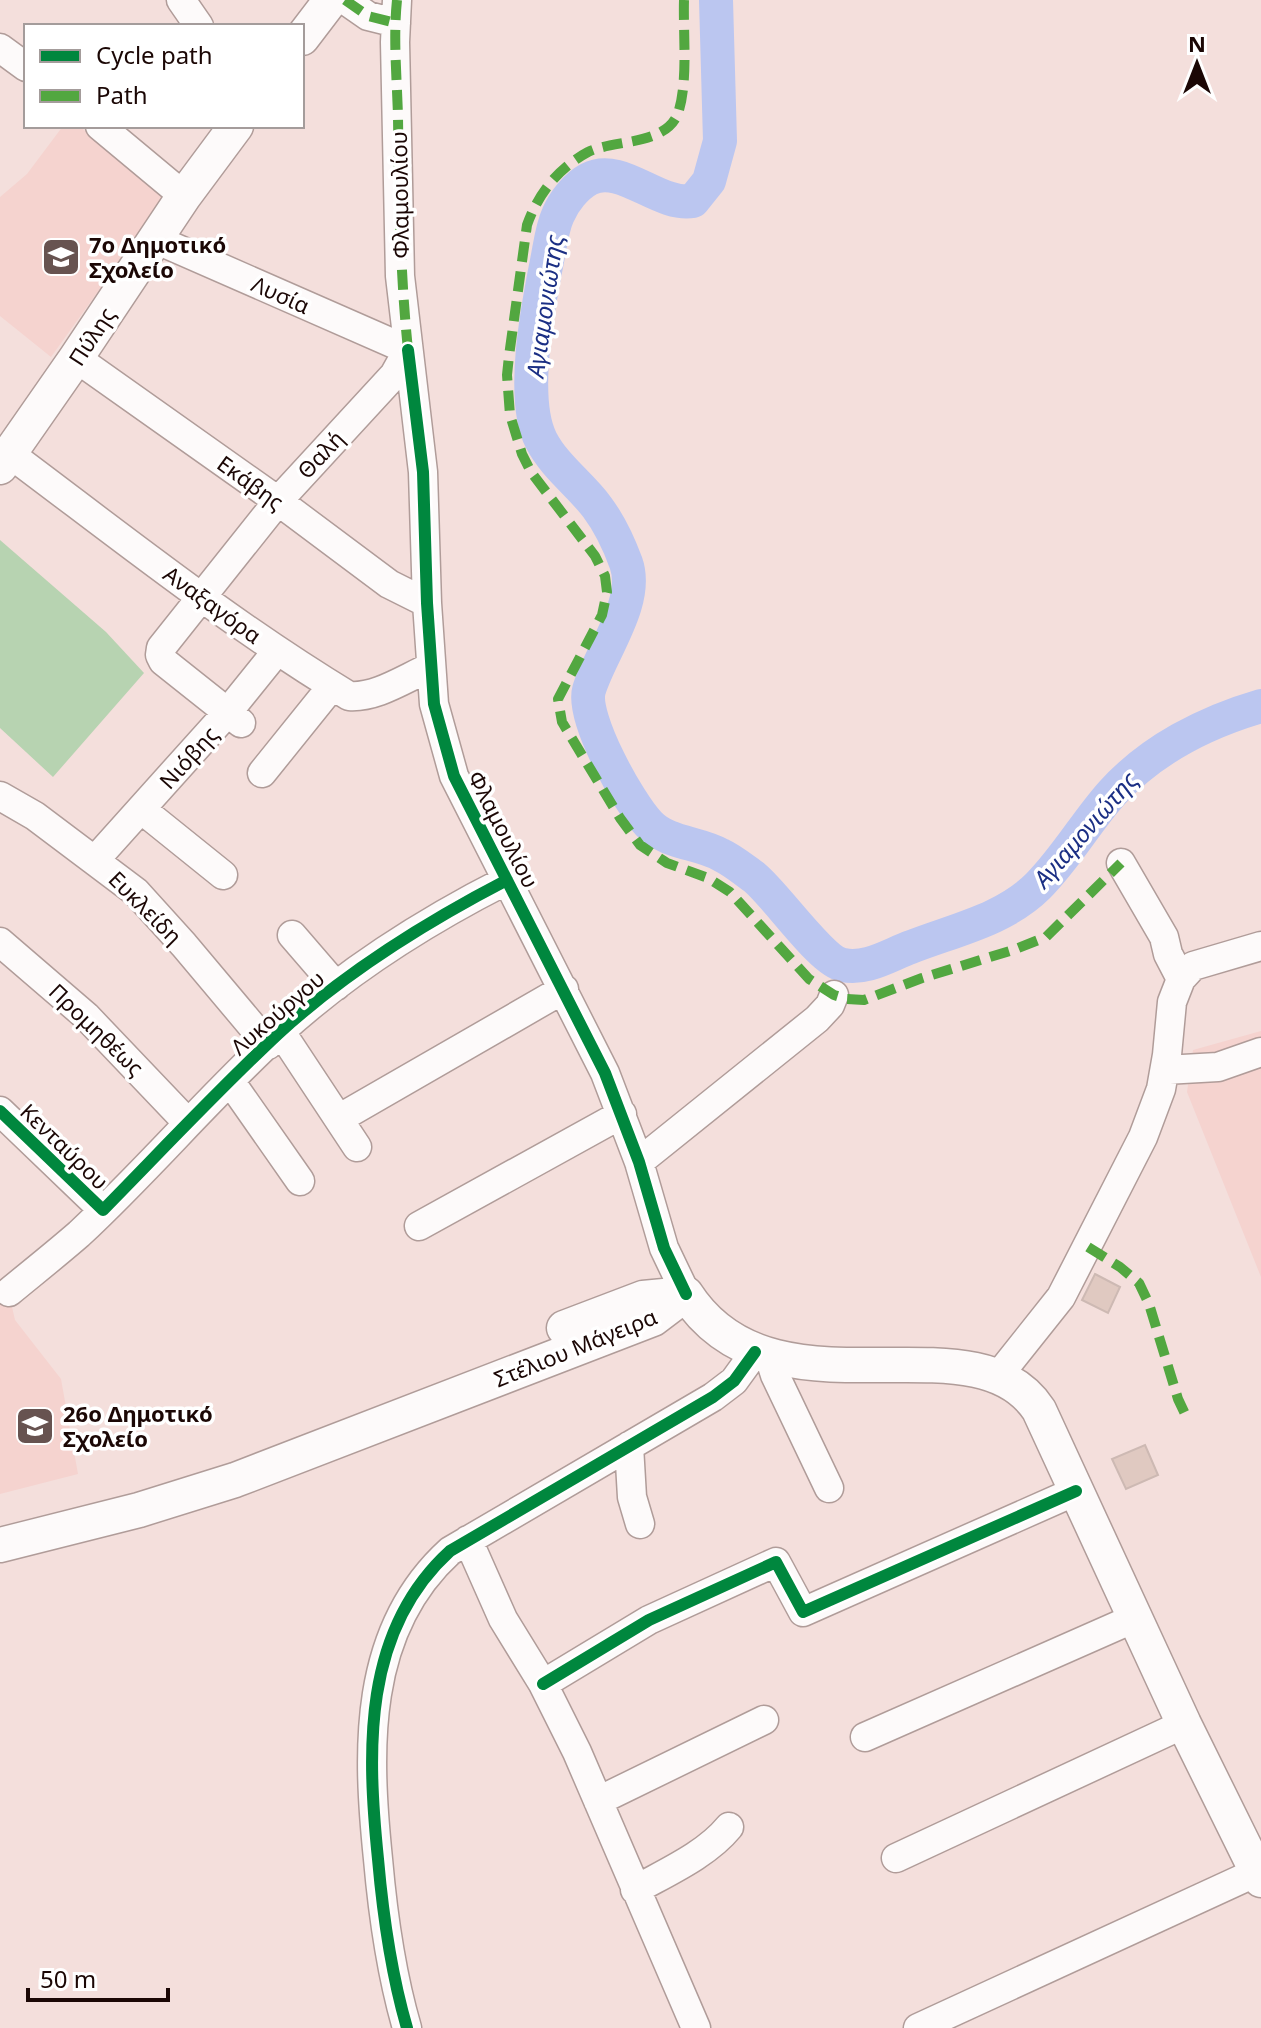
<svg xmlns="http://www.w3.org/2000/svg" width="1261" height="2028" font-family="'Noto Sans',sans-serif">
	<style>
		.built { fill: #f5d3cf }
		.green { fill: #b7d3b1 }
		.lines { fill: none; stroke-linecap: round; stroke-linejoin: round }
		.river { stroke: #bbc6f0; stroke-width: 34 }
		.building { fill: #e0c9c1; stroke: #cdb9b3; stroke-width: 2 }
		.minor-casing { stroke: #b09c99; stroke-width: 31 }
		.major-casing { stroke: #b09c99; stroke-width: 37 }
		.minor { stroke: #fdfafa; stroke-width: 28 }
		.major { stroke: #fdfafa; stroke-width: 34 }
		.quiet { stroke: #52a740; stroke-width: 10; stroke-dasharray: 20 10; stroke-linecap: butt }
		.cycleway-casing { stroke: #fff; stroke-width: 17 }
		.cycleway { stroke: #00873e; stroke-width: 12 }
		.labels { text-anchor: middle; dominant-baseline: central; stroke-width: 7; stroke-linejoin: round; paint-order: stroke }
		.street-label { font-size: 22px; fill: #1b0705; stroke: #fff }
		.poi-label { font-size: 22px; font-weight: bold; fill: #1b0705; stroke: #fff; text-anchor: start }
		.water-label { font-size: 24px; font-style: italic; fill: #1b2f84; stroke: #fff }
	</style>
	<rect width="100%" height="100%" fill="#f4dfdc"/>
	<path class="built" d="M63 126H79L166 197 51 357 0 316V197L27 174Z
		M1261 1031V1277L1187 1092 1193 1050Z
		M6 1281 15 1320 61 1379 78 1474 0 1494V1283Z"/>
	<path class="green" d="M0 540 106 632 144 673 53 777 0 728Z"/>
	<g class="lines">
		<path class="river" d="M716 0 720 141 709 181 693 201C659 207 621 162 589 179 576 186 564 201 558 215 552 228 550 246 547 261 538 306 520 398 541 440 555 467 580 484 597 507 609 523 619 544 626 563 640 602 600 653 589 690 581 718 629 803 649 824 668 844 698 842 721 855 732 860 744 870 754 877 777 896 821 961 843 965 867 970 889 955 911 947 954 930 1004 920 1038 886 1066 858 1086 822 1112 793 1151 750 1206 722 1261 706"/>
	</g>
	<path class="building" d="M1095 1274 1120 1287 1108 1313 1082 1300Z
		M1145 1445 1158 1475 1126 1489 1112 1459Z"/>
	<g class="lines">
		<defs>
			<path id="minor" d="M181 0 199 26
				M345 0 368 16 396 23
				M397 0 395 42 400 276 423 472 427 603 434 704 454 776 605 1073 639 1162 664 1248 686 1294
				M0 48 26 67
				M100 126 184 196
				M155 239 408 350
				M76 358 278 501 389 584 427 603
				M10 454C121 537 230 624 349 696 377 698 405 678 431 667
				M241 723 163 661 160 655 161 648 278 501 394 375 408 350
				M262 773 332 686
				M0 796 35 816 136 892 184 945 268 1045
				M141 809 223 875
				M95 860 227 713 277 651
				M1121 863 1164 937 1168 954 1181 979
				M292 935 336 986
				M0 942 86 1016 188 1123
				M281 1032 357 1147
				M1165 1070 1218 1067 1261 1052
				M230 1081 300 1181
				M0 1111 103 1210
				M340 1118 564 989
				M639 1162 817 1019 830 1005 834 995
				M419 1226 622 1114
				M9 1292C32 1273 56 1254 79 1234 149 1169 210 1096 280 1032 347 971 426 921 507 880
				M769 1356 775 1375 829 1488
				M999 1375 1061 1297 1143 1137 1161 1089 1167 1055 1172 1002 1181 979 1193 966 1261 946
				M629 1446 632 1497 640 1524
				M468 1540 503 1619 543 1684 577 1752 696 2028
				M543 1684 649 1620 776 1562 803 1612 1076 1491
				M865 1737 1135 1618
				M598 1801 764 1720
				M896 1858 1184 1724
				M635 1890C667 1872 706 1855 729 1827
				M407 2028C391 1973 383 1916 378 1859 367 1751 362 1631 450 1551L713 1397 734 1381 755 1352
				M918 2028 1257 1872"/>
			<path id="major" d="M302 38 331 0
				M0 467 76 358 184 196 236 126
				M686 1294C773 1429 974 1310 1039 1410L1184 1724 1261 1880
				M564 1328 643 1298 685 1294
				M0 1545 139 1510 235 1480 653 1319 686 1294"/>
		</defs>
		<use href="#minor" class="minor-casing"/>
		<use href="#major" class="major-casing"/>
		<use href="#minor" class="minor"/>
		<use href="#major" class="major"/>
		<path class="quiet" d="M345 0 368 16 396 23
			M397 0C393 39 397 78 398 117 399 195 400 272 408 350
			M684 0C683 33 688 79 679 110 669 146 615 139 588 152 558 168 538 194 527 225L509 356 507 375 510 415 522 454 531 472 595 556 605 576 607 592 602 615 558 699 562 722 620 818 640 845 667 863 708 878 730 892 809 979 834 995 847 999 864 1000 922 978 1013 950 1046 937 1121 863
			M1088 1247 1120 1267 1139 1283 1149 1304 1178 1399 1186 1416"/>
		<defs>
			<path id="cycleway" d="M408 350 423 472 427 603 434 704 454 776 605 1073 639 1162 664 1248 686 1294
				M0 1111 103 1210C161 1151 218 1090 279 1033 346 972 426 922 507 880
				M543 1684 649 1620 776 1562 803 1612 1076 1491
				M407 2028C391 1973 383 1916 378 1859 367 1751 362 1631 450 1551L713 1397 734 1381 755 1352"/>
		</defs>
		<use href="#cycleway" class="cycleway-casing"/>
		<use href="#cycleway" class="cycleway"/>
	</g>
	<defs>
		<symbol id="school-square" viewBox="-11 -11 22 22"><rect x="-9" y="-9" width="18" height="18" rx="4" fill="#675350" stroke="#fff"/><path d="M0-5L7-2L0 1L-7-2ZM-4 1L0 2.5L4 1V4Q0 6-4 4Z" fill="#fff"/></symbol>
	</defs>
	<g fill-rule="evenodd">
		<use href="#school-square" x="39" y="235" width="44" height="44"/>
		<use href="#school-square" x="13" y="1404" width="44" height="44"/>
	</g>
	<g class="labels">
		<g class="street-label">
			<text transform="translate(399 195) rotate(-91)">Φλαμουλίου</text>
			<text transform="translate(281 294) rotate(24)">Λυσία</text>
			<text transform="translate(91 336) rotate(-57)">Πύλης</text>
			<text transform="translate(320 454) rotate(-47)">Θαλή</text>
			<text transform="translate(251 482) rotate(36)">Εκάβης</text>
			<text transform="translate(213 604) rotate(36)">Αναξαγόρα</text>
			<text transform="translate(188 757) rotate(-48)">Νιόβης</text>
			<text transform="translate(504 829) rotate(63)">Φλαμουλίου</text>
			<text transform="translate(146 907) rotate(45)">Ευκλείδη</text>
			<text transform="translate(277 1012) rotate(-41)">Λυκούργου</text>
			<text transform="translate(97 1029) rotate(44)">Προμηθέως</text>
			<text transform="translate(65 1146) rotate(44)">Κενταύρου</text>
			<text transform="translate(575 1347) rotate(-22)">Στέλιου Μάγειρα</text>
		</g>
		<g class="poi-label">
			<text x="89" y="244">7ο Δημοτικό<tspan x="89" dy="25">Σχολείο</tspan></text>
			<text x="63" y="1413">26ο Δημοτικό<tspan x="63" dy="25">Σχολείο</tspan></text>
		</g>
		<g class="water-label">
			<text transform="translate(544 306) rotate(-82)">Αγιαμονιώτης</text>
			<text transform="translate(1085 829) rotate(-49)">Αγιαμονιώτης</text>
		</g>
	</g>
	<rect x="24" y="24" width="280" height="104" fill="#ffffff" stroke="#a49c9b" stroke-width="2"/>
	<rect x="40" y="50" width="40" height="12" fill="#00873e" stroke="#a49c9b" stroke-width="2"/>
	<text x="96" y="64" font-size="24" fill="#1b0705">Cycle path</text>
	<rect x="40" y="90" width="40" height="12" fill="#52a740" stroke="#a49c9b" stroke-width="2"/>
	<text x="96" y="104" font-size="24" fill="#1b0705">Path</text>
	<g transform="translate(1197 64)" stroke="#ffffff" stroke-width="6" paint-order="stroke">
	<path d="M0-6L14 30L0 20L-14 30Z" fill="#1b0705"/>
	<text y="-12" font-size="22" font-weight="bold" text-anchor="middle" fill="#1b0705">N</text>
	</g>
	<path d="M28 1988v12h140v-12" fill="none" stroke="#1b0705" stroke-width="4"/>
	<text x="40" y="1988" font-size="24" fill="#1b0705" stroke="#ffffff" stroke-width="6" paint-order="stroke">50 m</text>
</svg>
